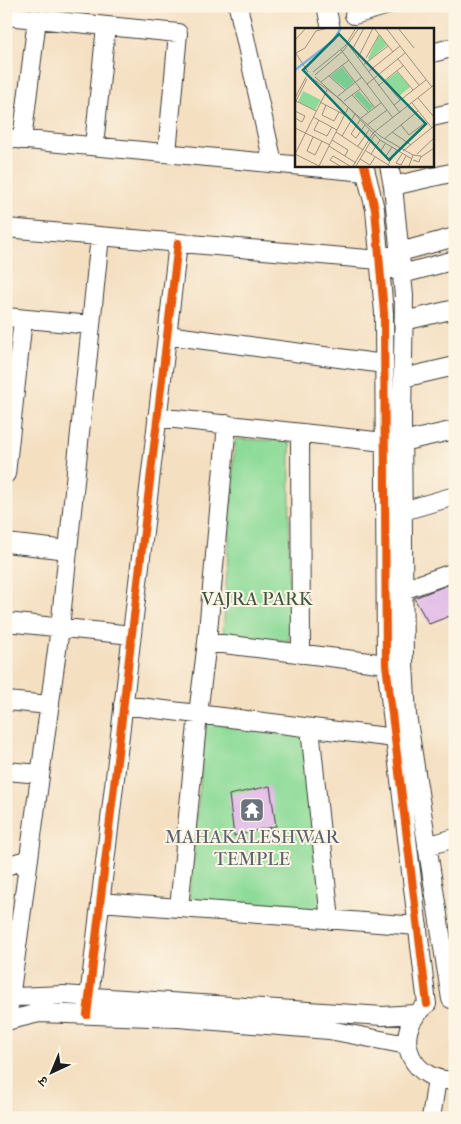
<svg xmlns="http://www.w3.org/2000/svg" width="461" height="1124" font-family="'IM FELL French Canon','Noto Serif Devanagari',serif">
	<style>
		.green { fill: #8edb99; stroke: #557c5a }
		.building { fill: #dcb1e9 }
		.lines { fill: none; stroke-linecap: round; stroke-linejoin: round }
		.minor-casing { stroke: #3c3935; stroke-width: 20 }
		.minor { stroke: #fff; stroke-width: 18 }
		.cycleway-casing { stroke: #fcf5e5; stroke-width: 11 }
		.cycleway { stroke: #e8590c; stroke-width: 8 }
		.labels { text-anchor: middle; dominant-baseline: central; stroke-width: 4; stroke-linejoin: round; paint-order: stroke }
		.park-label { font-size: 19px; fill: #3e5542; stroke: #fcf5e5 }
		.worship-label { font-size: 19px; fill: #5b616d; stroke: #fcf5e5 }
		.inset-river { fill: none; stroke: #76b5ea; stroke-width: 2.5 }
		.inset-road { fill: none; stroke: #9e917f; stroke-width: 1 }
		.view { fill: #0f766e; fill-opacity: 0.15; stroke: #0f766e; stroke-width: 2.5 }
		.inset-edge { fill: none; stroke: #1c1c1c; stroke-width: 2.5 }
	</style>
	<rect width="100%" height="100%" fill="#fcf5e5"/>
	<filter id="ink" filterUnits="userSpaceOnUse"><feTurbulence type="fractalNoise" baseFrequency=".02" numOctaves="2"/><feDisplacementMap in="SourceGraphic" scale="10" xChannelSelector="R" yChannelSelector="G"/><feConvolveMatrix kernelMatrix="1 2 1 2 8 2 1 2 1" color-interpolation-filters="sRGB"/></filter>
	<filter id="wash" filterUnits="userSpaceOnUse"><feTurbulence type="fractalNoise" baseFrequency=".0096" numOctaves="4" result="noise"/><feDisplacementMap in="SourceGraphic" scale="20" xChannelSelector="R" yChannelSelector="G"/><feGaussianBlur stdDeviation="1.12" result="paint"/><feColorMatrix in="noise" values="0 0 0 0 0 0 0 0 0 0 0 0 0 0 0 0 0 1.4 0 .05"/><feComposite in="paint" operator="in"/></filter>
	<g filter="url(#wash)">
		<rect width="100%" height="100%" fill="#f4dfc1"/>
		<path class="green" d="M235 439 290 441 289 641 223 635Z
			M206 722 302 732 322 911 189 899Z"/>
		<g id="blocks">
			<path class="building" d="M455 582V614L429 624 414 598Z
				M270 786 276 826 234 836 229 795Z"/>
		</g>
	</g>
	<g filter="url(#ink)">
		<use href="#blocks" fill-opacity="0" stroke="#3c3935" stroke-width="1"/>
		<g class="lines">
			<defs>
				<path id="minor" d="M238 6 273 163
					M326 6 331 29
					M354 15 385 6
					M6 16 178 33 167 153
					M432 53 455 47
					M432 117 455 112
					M6 138 366 172
					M22 140 37 19
					M94 146 106 26
					M364 165 375 209 384 313 386 664 427 1004
					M389 165 393 186 404 296 402 417 404 664 407 715 451 999
					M393 186 455 172
					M6 228 379 260 400 252 455 237
					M392 268 402 274 455 260
					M6 317 91 325 100 236
					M404 321 455 309
					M167 335 384 364
					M403 378 455 366
					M157 417 384 442
					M300 433 301 654
					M402 442 455 430
					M6 474 23 319
					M403 511 455 496
					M6 543 68 550
					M403 590 455 572
					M6 622 132 635
					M207 642 386 664
					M6 701 50 705
					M123 705 395 738
					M310 728 330 920
					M6 771 40 774
					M427 846 455 838
					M6 866 29 859
					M100 902 418 926
					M179 908 198 714 207 642 227 424
					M6 999 16 997 63 995 383 1016 415 1014
					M422 1009C390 1037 414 1084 455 1080
					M87 1015 178 243
					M6 1021 39 1013 178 1018 329 1030 407 1045
					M7 1021 60 628 91 325
					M431 1118 437 1079"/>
			</defs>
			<use href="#minor" class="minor-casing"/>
			<use href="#minor" class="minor"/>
			<defs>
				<path id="cycleway" d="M364 165 375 209 384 313 386 664 427 1004
					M87 1015 178 243"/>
			</defs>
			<use href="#cycleway" class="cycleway-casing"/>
			<use href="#cycleway" class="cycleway"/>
		</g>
	</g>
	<defs>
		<symbol id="temple-square" viewBox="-11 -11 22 22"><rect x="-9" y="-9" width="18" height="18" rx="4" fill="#6b7280" stroke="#fcf5e5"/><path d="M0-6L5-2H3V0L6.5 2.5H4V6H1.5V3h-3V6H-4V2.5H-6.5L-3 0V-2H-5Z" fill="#fff"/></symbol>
	</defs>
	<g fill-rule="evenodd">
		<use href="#temple-square" x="238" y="796" width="28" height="28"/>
	</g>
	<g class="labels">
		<g class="park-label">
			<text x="257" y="599">VAJRA PARK</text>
		</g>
		<g class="worship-label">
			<text x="252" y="837">MAHAKALESHWAR<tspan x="252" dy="22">TEMPLE</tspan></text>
		</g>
	</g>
	<g transform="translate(295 28)">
		<rect width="139" height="139" fill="#f4dfc1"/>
		<path d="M84 7 92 17 74 32 73 30ZM47 39 59 54 51 61 35 48ZM102 44 115 59 103 69 90 53ZM8 63 26 72 20 82 3 74ZM64 63 78 79 74 83 59 67Z" fill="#8edb99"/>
		<path class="inset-river" d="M0 42 38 13 46 0"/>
		<path class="inset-road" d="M79 0 98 24M91 0 137 59M103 0 119 20M0 12 11 0M52 15 99 77M46 22 98 90M57 22 69 0M0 24 13 44M1 25 10 20 21 3 33 0M63 30 78 0M71 30 84 7M103 31 124 57M47 37 80 80M68 37 93 18M102 43 118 62M18 44 50 18 61 0M73 44 105 18M20 47 49 22 64 0M34 48 50 62M20 49 85 108 118 127M18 51 44 70 85 112 117 131M89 53 105 72M26 54 54 32M72 56 110 25M83 58 109 37M57 67 74 85M43 68 67 49M0 70 11 49M123 70 139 89M1 73 21 83M49 73 65 61M25 74 50 87M0 75 12 51M117 75 137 100M31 77 27 87 39 93 44 84M0 83 10 88 7 94 0 90M105 85 99 77 131 52M18 89 42 102M66 90 86 75M24 92 19 102 32 108 37 99M65 92 56 106 61 110 70 97M72 97 92 82M106 97 114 107 131 94M0 100 35 117M41 104 68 122M97 104 116 117M47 108 60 86M18 109 12 123 20 127 27 113M89 111 123 83M37 112 53 122 50 128M90 116 85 124 91 128 97 119M34 118 61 135M63 118 74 102M71 123 95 138M108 123 139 98M0 126 32 62M0 126 24 138M76 126 85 112M107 126 101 135 106 137 111 128M122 126 139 110M126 129 139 120M65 131 75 137 80 129M93 137 102 122M24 138 53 80M45 138 35 132 38 128 55 138M58 138 78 105 139 57M61 138 80 106M114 138 118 127 126 128 124 134 118 132"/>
		<path class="view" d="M44 6 131 96 94 132 8 42Z"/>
		<rect width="139" height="139" class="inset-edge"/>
	</g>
	<rect width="461" height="1124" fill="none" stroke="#fcf5e5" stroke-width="25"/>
	<g transform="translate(52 1072) rotate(224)" stroke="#fcf5e5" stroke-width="4" paint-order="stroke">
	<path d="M0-4L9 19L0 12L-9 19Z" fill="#1c1c1c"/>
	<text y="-8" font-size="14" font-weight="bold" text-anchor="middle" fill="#1c1c1c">उ</text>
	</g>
</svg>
